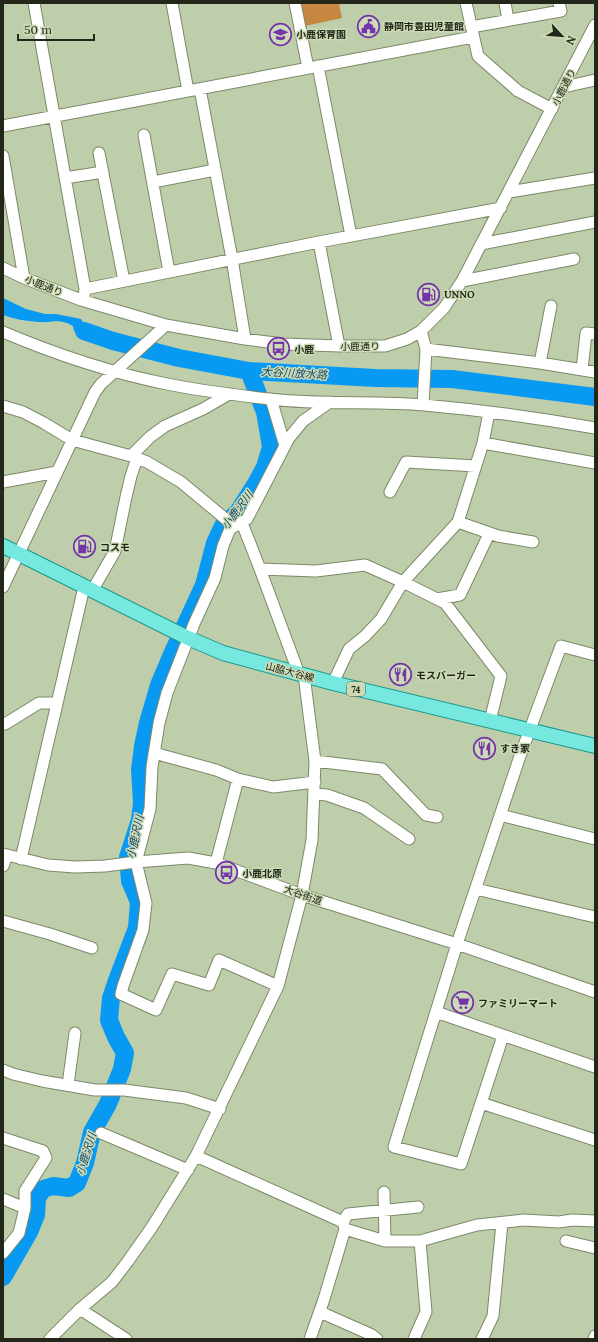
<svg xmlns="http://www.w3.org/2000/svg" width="598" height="1342" font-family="Lora,'Noto Sans JP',serif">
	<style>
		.green { fill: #c88741 }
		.water { fill: #089af3 }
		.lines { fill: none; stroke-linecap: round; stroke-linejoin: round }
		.river { stroke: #089af3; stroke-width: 18 }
		.minor-casing { stroke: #7c8968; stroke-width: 13 }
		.major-casing { stroke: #1d9a8c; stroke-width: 16 }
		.minor { stroke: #fff; stroke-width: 11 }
		.major { stroke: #76e8df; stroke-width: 14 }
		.labels { text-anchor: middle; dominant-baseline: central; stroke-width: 3; stroke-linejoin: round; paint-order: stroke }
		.shield { fill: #ccdbb6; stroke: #555d49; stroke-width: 1 }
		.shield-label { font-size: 9px; font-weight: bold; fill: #22271a }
		.poi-label { font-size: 10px; font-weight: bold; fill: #22271a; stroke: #ccdbb6; text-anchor: start }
		.street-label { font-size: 10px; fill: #22271a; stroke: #ccdbb6 }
		.water-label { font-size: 11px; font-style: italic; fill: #154468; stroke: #ccdbb6 }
	</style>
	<rect width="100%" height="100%" fill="#bfceaa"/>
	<path class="green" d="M300 3H339L342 18 305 26Z"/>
	<path class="water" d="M3 298 26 309 45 314H56L81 319C87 330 99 335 110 339L88 337 74 331 73 326C58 318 53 323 38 322 26 321 14 319 3 315Z"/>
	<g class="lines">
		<path class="river" d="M84 331 113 341 179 358 249 371 375 378 452 379 595 397
			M3 1277 29 1232 36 1215 37 1198 43 1189 53 1186 69 1188 77 1183 85 1163 92 1132 108 1104 122 1069 125 1053 116 1037 109 1020 111 998 116 983 137 928 139 902 130 881 128 857 140 820 142 803 140 770 143 746 148 723 159 685 173 652 204 585 215 543 223 526 238 512 257 482 265 467 271 447 265 412 249 371"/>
		<defs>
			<path id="minor" d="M34 3 85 289 84 296
				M172 3 188 91
				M295 3 308 68
				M466 3 478 56 518 91 552 109
				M505 3 508 20
				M471 27 561 11 559 3
				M318 66 351 236
				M564 87 595 80
				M200 89 232 259 245 339
				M3 126 473 37
				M144 135 169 272
				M99 153 124 281
				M3 156 24 278
				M65 178 103 172
				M153 182 215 170
				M509 192 595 178
				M319 242 339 346
				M481 244 595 222
				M3 268 24 278 81 300 166 325 245 339 283 344 339 346H385L407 339 421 331 444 308 462 281 595 25
				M462 281 574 259
				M85 289 319 242 501 208
				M421 331 426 349 423 405
				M3 332C55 354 112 373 167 384 201 391 235 395 269 399 321 405 373 401 424 405 481 410 539 418 595 428
				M426 349 540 363 595 372
				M540 363 551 306
				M582 370 586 333 595 334
				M271 399 285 446
				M3 406 23 412 44 423 72 440 131 456 147 462 181 482 234 526
				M483 443 595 463
				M131 456 150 437 165 426 203 409 229 394
				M3 482 57 472
				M390 492 406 462 476 466
				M458 522 498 536 533 542
				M242 523 260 569 299 674
				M260 569 316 571 365 565 403 582 445 603 501 676 490 721
				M3 587 95 392 101 384 166 325
				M92 591 115 551 126 497 131 476 137 458
				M437 599 460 595 489 534
				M333 683 349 649 365 636 381 619 403 582 458 522 483 443 489 412
				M3 724H5L39 703H57
				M154 753 216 770 238 779 273 787 315 782
				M315 761 382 769 426 815 437 817
				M314 794 327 795 364 808 409 839
				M500 815 595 839
				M3 854 48 865 75 867 105 866 136 862 188 858 216 863 302 895 457 944 595 992
				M21 859 84 587
				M216 863 238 779
				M3 866 7 855
				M476 889 595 917
				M3 921 50 934 92 948
				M278 986 219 960 209 985 172 974 156 1010 121 994 123 986 143 930 146 903 136 862 150 809 152 767 159 723 167 693 194 624 215 578 223 546 230 529 247 519 289 438 303 421 330 402
				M436 1012 595 1067
				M503 1036 461 1164 394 1147 457 944 520 756 561 646 595 655
				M3 1070 13 1074 42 1081 95 1090H124L186 1098 220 1109
				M68 1085 75 1033
				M481 1103 595 1140
				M101 1133 188 1170
				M3 1138 43 1151 46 1158 25 1191V1208L19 1233 3 1253
				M196 1156 343 1222
				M384 1192 385 1241
				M3 1199 25 1208
				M345 1229 385 1241H420
				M566 1241 595 1248
				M80 1309 126 1339
				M320 1312 372 1335 377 1339
				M50 1339 80 1309 112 1282 128 1261 152 1227 196 1156 278 986 302 895 312 840 315 761 304 675
				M310 1339 324 1299 345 1229 343 1222 348 1214 418 1207
				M414 1339 426 1312 420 1241 477 1225 524 1220 559 1222 572 1220 595 1221
				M482 1339 493 1316 502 1223
				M594 1339 595 1336"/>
			<path id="major" d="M3 546 188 638 223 653 333 683 595 746"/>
		</defs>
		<use href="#minor" class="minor-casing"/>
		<use href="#major" class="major-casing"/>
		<use href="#minor" class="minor"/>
		<use href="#major" class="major"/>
	</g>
	<defs>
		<symbol id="civic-ring" viewBox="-11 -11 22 22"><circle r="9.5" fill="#ccdbb6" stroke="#7535aa" stroke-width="1.5"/><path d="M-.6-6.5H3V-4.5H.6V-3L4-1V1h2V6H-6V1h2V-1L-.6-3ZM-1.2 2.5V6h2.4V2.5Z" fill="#7535aa"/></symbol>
		<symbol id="school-ring" viewBox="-11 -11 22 22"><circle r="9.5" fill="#ccdbb6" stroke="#7535aa" stroke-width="1.5"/><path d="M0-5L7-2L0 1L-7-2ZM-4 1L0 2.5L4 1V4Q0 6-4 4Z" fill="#7535aa"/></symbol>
		<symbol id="fuel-ring" viewBox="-11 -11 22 22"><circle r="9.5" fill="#ccdbb6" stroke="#7535aa" stroke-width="1.5"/><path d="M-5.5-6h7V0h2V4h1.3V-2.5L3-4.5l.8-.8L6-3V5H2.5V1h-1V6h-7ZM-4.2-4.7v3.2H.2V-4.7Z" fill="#7535aa"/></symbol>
		<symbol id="bus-ring" viewBox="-11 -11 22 22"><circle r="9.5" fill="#ccdbb6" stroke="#7535aa" stroke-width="1.5"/><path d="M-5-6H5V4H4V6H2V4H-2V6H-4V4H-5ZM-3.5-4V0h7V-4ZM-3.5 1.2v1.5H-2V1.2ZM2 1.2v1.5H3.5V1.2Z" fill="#7535aa"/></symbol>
		<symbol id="restaurant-ring" viewBox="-11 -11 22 22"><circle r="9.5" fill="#ccdbb6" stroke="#7535aa" stroke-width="1.5"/><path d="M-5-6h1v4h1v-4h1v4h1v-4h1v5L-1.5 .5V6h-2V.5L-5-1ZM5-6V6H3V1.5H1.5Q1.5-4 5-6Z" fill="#7535aa"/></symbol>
		<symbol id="supermarket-ring" viewBox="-11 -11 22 22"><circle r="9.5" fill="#ccdbb6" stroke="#7535aa" stroke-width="1.5"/><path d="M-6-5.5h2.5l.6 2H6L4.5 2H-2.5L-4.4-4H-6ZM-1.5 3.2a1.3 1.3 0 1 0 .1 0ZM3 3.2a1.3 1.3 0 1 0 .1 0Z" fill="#7535aa"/></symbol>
	</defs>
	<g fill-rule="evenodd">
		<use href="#civic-ring" x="356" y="14" width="25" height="25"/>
		<use href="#school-ring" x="268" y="22" width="25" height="25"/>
		<use href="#fuel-ring" x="416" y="282" width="25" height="25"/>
		<use href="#bus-ring" x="266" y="336" width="25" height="25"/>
		<use href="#fuel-ring" x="72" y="534" width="25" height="25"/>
		<use href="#restaurant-ring" x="388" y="662" width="25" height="25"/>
		<use href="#restaurant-ring" x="472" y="736" width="25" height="25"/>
		<use href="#bus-ring" x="214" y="860" width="25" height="25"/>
		<use href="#supermarket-ring" x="450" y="990" width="25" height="25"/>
	</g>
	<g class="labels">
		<rect class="shield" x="347" y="682" width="18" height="14" rx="3"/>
		<g class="shield-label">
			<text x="356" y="689">74</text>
		</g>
		<g class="poi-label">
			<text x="384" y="26">静岡市豊田児童館</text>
			<text x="296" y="34">小鹿保育園</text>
			<text x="444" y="294">UNNO</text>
			<text x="294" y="349">小鹿</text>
			<text x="100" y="547">コスモ</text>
			<text x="416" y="675">モスバーガー</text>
			<text x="500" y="748">すき家</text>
			<text x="242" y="873">小鹿北原</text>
			<text x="478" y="1003">ファミリーマート</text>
		</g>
		<g class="street-label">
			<text transform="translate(564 87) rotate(-63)">小鹿通り</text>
			<text transform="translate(44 286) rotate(22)">小鹿通り</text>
			<text x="360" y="346">小鹿通り</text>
			<text transform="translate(290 672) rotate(15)">山脇大谷線</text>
			<text transform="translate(303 895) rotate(19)">大谷街道</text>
		</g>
		<g class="water-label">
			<text transform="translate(294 373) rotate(3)">大谷川放水路</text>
			<text transform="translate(237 510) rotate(-53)">小鹿沢川</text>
			<text transform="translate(135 837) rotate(-78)">小鹿沢川</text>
			<text transform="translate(86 1154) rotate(-73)">小鹿沢川</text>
		</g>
	</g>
	<rect width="598" height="1342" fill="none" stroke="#22271a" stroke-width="8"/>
	<g transform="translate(562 36) rotate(116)" stroke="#ccdbb6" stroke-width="3" paint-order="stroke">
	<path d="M0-3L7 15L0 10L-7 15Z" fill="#22271a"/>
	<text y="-6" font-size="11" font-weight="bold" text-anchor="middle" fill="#22271a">N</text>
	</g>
	<path d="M18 34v6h76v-6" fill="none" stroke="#22271a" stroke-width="2"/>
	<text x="24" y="34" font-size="12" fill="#22271a" stroke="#ccdbb6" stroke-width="3" paint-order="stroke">50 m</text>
</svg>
